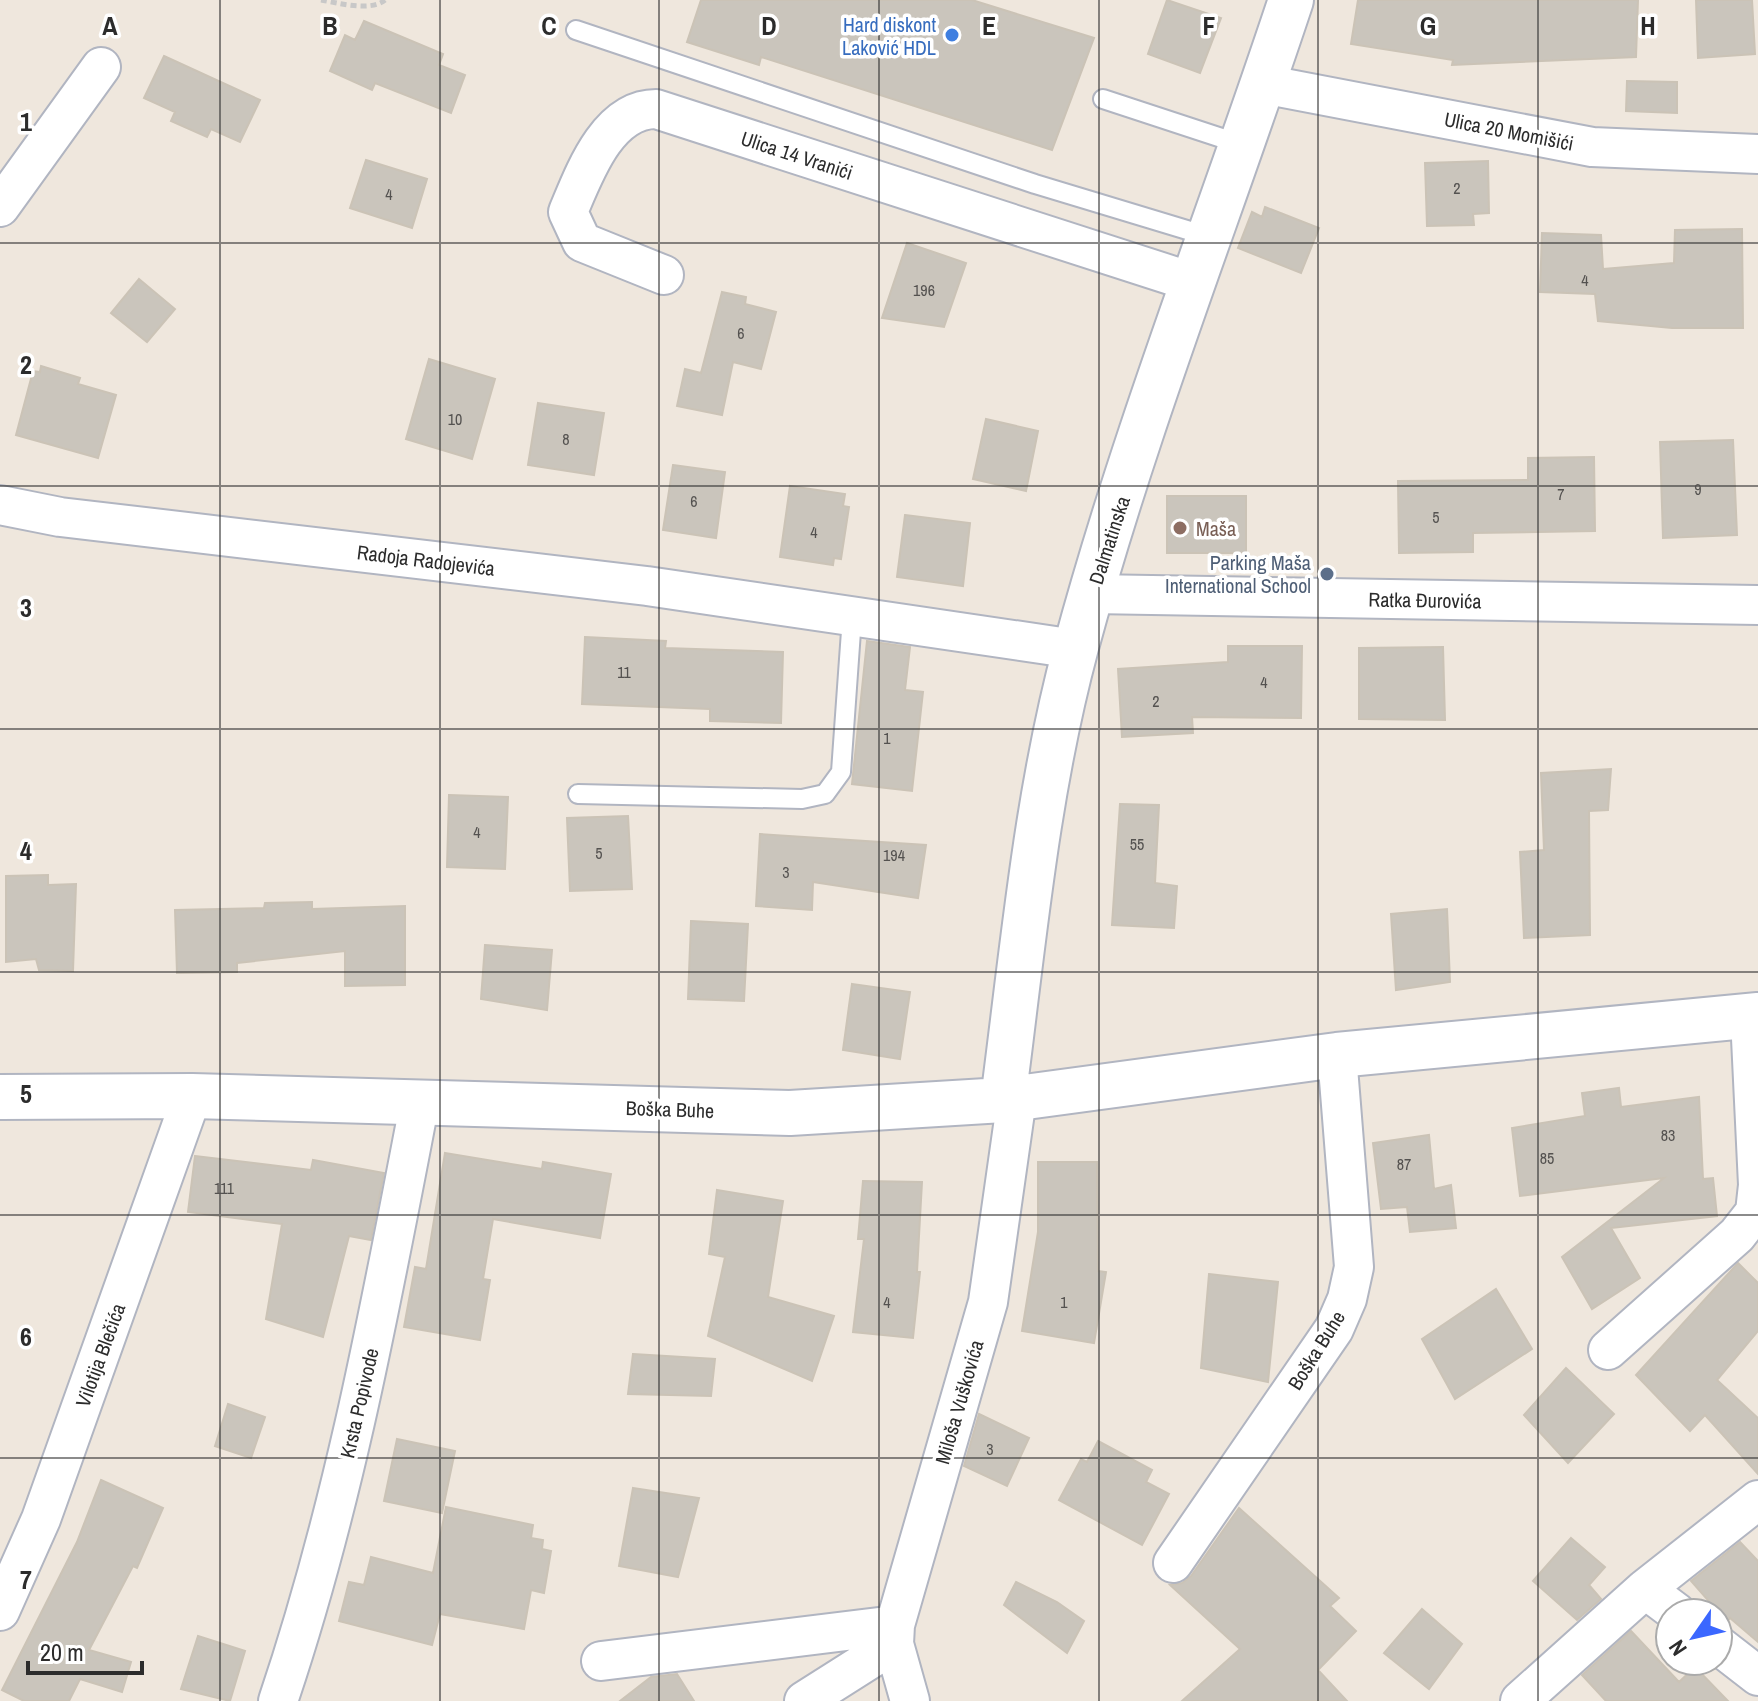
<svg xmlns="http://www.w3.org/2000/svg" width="1758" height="1701" font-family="'Archivo Narrow',sans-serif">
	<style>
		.building { fill: #cac5bc; stroke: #cbc3b6; stroke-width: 2 }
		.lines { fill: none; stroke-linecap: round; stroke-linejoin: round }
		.service-casing { stroke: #b1b5c1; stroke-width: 22 }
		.minor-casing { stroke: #b1b5c1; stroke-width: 42 }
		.tertiary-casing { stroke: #b1b5c1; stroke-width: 48 }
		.path { stroke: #c8c8c8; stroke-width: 5; stroke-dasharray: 6 4; stroke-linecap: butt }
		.service { stroke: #fff; stroke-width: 18 }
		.minor { stroke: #fff; stroke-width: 38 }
		.tertiary { stroke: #fff; stroke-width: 44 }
		.grid { fill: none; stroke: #2c2c2c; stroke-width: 2; stroke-opacity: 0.55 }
		.shop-dot { fill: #3f7fe0; stroke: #fff; stroke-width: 3 }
		.education-dot { fill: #8d6e63; stroke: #fff; stroke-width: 3 }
		.service-dot { fill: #5c6f8a; stroke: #fff; stroke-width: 3 }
		.labels { text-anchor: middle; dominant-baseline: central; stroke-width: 7; stroke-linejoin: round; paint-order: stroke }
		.number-label { font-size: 16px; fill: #545250 }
		.shop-label { font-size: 20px; fill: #366cbe; stroke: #fff; text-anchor: end }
		.street-label { font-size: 20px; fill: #2c2c2c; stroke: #fff }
		.education-label { font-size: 20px; fill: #785e54; stroke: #fff; text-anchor: start }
		.service-label { font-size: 20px; fill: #4e5e75; stroke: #fff; text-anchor: end }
		.grid-label { font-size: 26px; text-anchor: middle; font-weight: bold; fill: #2c2c2c; stroke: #fff; stroke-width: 7; stroke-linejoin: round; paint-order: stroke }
	</style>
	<rect width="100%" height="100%" fill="#efe7dd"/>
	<path class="building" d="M701 0H972L1094 38 1052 150 761 57 759 65 687 42Z
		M1167 0 1221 18 1200 73 1148 54Z
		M1358 0H1638L1636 57 1452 65 1453 60 1351 44Z
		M1696 0H1752L1755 54 1698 58Z
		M364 21 443 54 439 65 465 75 451 113 375 83 372 90 330 71 345 35 355 40Z
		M164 56 260 100 240 142 211 129 207 137 171 121 175 112 144 98Z
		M1627 81 1677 82V113L1626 111Z
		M366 160 427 179 412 228 350 208Z
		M1488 161 1489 213 1473 214 1474 225 1427 226 1425 163Z
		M1265 207 1319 228 1301 273 1238 248 1252 212 1262 217Z
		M1742 229 1743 328H1672L1598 321 1595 294 1540 292 1542 233 1601 235 1603 269 1674 263 1675 230Z
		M907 243 966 263 944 327 882 318Z
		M139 279 175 309 147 342 111 313Z
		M722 292 746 297 745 304 776 312 761 369 733 362 722 415 677 406 685 369 701 373Z
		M429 359 495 379 472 459 406 439Z
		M41 366 80 378 78 384 116 395 98 458 16 435 33 371 40 372Z
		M538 403 604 413 594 475 528 465Z
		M986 419 1038 431 1026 491 973 479Z
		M1733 440 1737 535 1663 538 1660 442Z
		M1594 457 1595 531 1473 533V552L1399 553 1398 481 1528 480V458Z
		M673 465 725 472 716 538 663 530Z
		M790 486 845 494 843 506 849 507 841 559 834 558 833 565 780 557Z
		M1167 496H1246V553H1167Z
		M905 515 970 523 963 586 897 577Z
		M585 637 666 641 665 648 783 652 781 723 710 721V709L582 704Z
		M867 641 910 647 905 690 923 692 912 791 852 784Z
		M1228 646H1302L1301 718 1192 717 1193 733 1122 737 1118 669 1228 662Z
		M1443 647 1445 720 1359 719V648Z
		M1611 769 1608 810 1589 811 1590 935 1524 938 1520 852 1544 850 1541 773Z
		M449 795 508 797 505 869 447 867Z
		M1120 804 1159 805 1155 883 1177 886 1174 928 1112 925Z
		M628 816 632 889 570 891 567 818Z
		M760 834 926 845 918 898 813 882 812 910 756 906Z
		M48 875V885L76 884 73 971 39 970 36 959 6 962V876Z
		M312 902V909L405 906V985L345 986V951L237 963V972L177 973 175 910 264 908 265 903Z
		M1447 909 1450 982 1396 990 1391 914Z
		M691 921 748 924 744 1001 688 999Z
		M485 945 552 950 547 1010 481 999Z
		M852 984 910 992 900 1059 843 1050Z
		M1619 1088 1621 1107 1699 1097 1703 1179 1713 1178 1717 1216 1611 1228 1640 1278 1592 1309 1562 1257 1664 1178 1520 1196 1512 1128 1585 1116 1582 1093Z
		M1429 1135 1434 1189 1451 1185 1456 1228 1410 1232 1407 1207 1381 1209 1373 1143Z
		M445 1153 542 1169 543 1162 611 1174 600 1238 493 1219 483 1279 490 1280 480 1340 404 1327 415 1267 426 1269Z
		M195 1156 311 1170 313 1160 384 1173 371 1240 349 1236 323 1337 266 1319 282 1224 188 1212Z
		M1038 1162H1097L1098 1271 1106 1272 1094 1343 1022 1331 1038 1232Z
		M863 1181 922 1182 917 1272H920L913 1338 853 1332 864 1239H858Z
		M717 1190 783 1201 768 1297 834 1316 812 1381 708 1336 725 1257 709 1254Z
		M1738 1263 1758 1283V1331L1717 1380 1758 1418V1474L1705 1415 1690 1431 1636 1375Z
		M1209 1274 1278 1282 1268 1382 1201 1368Z
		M1496 1289 1532 1349 1455 1399 1422 1339Z
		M633 1354 715 1359 711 1396 628 1394Z
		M1566 1368 1614 1414 1568 1463 1524 1415Z
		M228 1404 265 1417 251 1458 215 1446Z
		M979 1414 1029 1438 1007 1486 964 1466Z
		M397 1439 455 1451 442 1513 384 1501Z
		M1098 1441 1152 1470 1146 1482 1169 1494 1142 1545 1059 1500 1081 1459 1087 1462Z
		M101 1480 163 1508 137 1568 133 1566 89 1650 131 1662 122 1692 80 1679 69 1701H24L2 1690 77 1542Z
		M633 1488 699 1498 678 1577 619 1566Z
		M446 1507 533 1525 531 1538 543 1540 542 1549 551 1551 544 1593 531 1590 524 1629 440 1614 432 1645 339 1621 349 1582 364 1585 371 1557 433 1573Z
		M1239 1508 1339 1598 1330 1606 1356 1631 1318 1670 1347 1701H1182L1240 1649 1170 1585 1182 1583 1191 1576Z
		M1571 1538 1605 1567 1589 1585 1601 1599 1577 1620 1533 1581Z
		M1740 1542 1758 1561V1642L1730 1618 1727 1622 1691 1581Z
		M1016 1582 1057 1602 1084 1621 1067 1653 1004 1605Z
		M1422 1609 1462 1644 1429 1689 1384 1653Z
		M1631 1631 1679 1682 1695 1667 1728 1701H1606L1582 1675Z
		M198 1636 245 1651 230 1701 181 1689Z
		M677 1674 694 1701H620L651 1677Z"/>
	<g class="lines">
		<defs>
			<path id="service" d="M576 30 1035 184 1207 236
				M1103 99 1240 144
				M578 794 802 799 825 794 841 772 852 617"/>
			<path id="minor" d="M1263 84 1592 147 1758 154
				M0 207 101 67
				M664 275 582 242 568 212C584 174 607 109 656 109L1192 282
				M0 505 60 517 647 586 1075 649
				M1091 594 1758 605
				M1608 1350 1737 1235 1755 1212 1758 1185 1750 1017
				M1173 1563 1334 1329 1347 1299 1354 1267 1337 1055
				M1645 1589 1677 1613
				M0 1611 41 1519 192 1096
				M1718 1645 1758 1676
				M601 1661 895 1625
				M278 1701C344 1506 381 1303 420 1101
				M804 1701 894 1644
				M910 1701 894 1644 895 1625 988 1302 1017 1098
				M1520 1701 1645 1589 1758 1500"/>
			<path id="tertiary" d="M0 1097 192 1096 790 1113 1003 1100 1337 1055 1758 1015
				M1003 1100C1023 948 1036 795 1076 647 1135 428 1220 215 1291 0"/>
		</defs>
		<use href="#service" class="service-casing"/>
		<use href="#minor" class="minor-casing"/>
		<use href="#tertiary" class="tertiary-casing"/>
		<path class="path" d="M321 0C338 3 371 12 385 0"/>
		<use href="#service" class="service"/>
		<use href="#minor" class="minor"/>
		<use href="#tertiary" class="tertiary"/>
	</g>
	<path class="grid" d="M220 0V1701M440 0V1701M659 0V1701M879 0V1701M1099 0V1701M1318 0V1701M1538 0V1701M0 243H1758M0 486H1758M0 729H1758M0 972H1758M0 1215H1758M0 1458H1758"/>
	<circle class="shop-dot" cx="952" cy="35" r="8"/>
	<circle class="education-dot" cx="1180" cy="528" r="8"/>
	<circle class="service-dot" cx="1327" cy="574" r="8"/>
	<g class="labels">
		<g class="number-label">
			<text x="1457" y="188">2</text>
			<text x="389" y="194">4</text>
			<text x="1585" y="280">4</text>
			<text x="924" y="290">196</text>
			<text x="741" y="333">6</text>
			<text x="455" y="419">10</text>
			<text x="566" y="439">8</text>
			<text x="1698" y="489">9</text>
			<text x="1561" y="494">7</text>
			<text x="694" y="501">6</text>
			<text x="1436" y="517">5</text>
			<text x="814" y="532">4</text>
			<text x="624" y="672">11</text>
			<text x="1264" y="682">4</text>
			<text x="1156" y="701">2</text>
			<text x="887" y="738">1</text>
			<text x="477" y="832">4</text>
			<text x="1137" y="844">55</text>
			<text x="599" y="853">5</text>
			<text x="894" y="855">194</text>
			<text x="786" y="872">3</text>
			<text x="1668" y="1135">83</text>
			<text x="1547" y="1158">85</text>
			<text x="1404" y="1164">87</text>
			<text x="224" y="1188">111</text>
			<text x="887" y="1302">4</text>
			<text x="1064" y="1302">1</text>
			<text x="990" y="1449">3</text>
		</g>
		<g class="shop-label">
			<text x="936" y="24">Hard diskont<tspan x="936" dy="23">Laković HDL</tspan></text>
		</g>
		<g class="street-label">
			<text transform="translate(1509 131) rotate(11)">Ulica 20 Momišići</text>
			<text transform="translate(797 155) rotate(18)">Ulica 14 Vranići</text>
			<text transform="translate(1109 540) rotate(-72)">Dalmatinska</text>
			<text transform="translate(426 560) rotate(7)">Radoja Radojevića</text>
			<text transform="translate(1425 600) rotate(1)">Ratka Đurovića</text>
			<text transform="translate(670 1109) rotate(2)">Boška Buhe</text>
			<text transform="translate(1316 1350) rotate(-58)">Boška Buhe</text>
			<text transform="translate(100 1355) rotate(-70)">Vilotija Blečića</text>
			<text transform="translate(959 1402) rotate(-74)">Miloša Vuškovića</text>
			<text transform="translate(359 1403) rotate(-77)">Krsta Popivode</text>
		</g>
		<g class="education-label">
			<text x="1196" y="528">Maša</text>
		</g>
		<g class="service-label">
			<text x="1311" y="562">Parking Maša<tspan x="1311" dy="23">International School</tspan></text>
		</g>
	</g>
	<g class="grid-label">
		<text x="110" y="35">A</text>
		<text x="330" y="35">B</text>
		<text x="549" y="35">C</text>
		<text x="769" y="35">D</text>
		<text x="989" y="35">E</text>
		<text x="1209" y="35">F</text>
		<text x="1428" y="35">G</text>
		<text x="1648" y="35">H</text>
		<text x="26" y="131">1</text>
		<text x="26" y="374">2</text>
		<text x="26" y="617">3</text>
		<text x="26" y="860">4</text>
		<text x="26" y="1103">5</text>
		<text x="26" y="1346">6</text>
		<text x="26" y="1589">7</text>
	</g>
	<g transform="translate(1694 1637) rotate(236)"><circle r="38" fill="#ffffff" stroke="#ababab" stroke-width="2"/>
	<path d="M0-6L14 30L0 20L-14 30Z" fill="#3b67ff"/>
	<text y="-12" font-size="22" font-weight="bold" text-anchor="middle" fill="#2c2c2c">N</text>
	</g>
	<path d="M28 1661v12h114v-12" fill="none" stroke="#2c2c2c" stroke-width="4"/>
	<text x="40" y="1661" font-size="24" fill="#2c2c2c" stroke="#ffffff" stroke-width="6" paint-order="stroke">20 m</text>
</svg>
